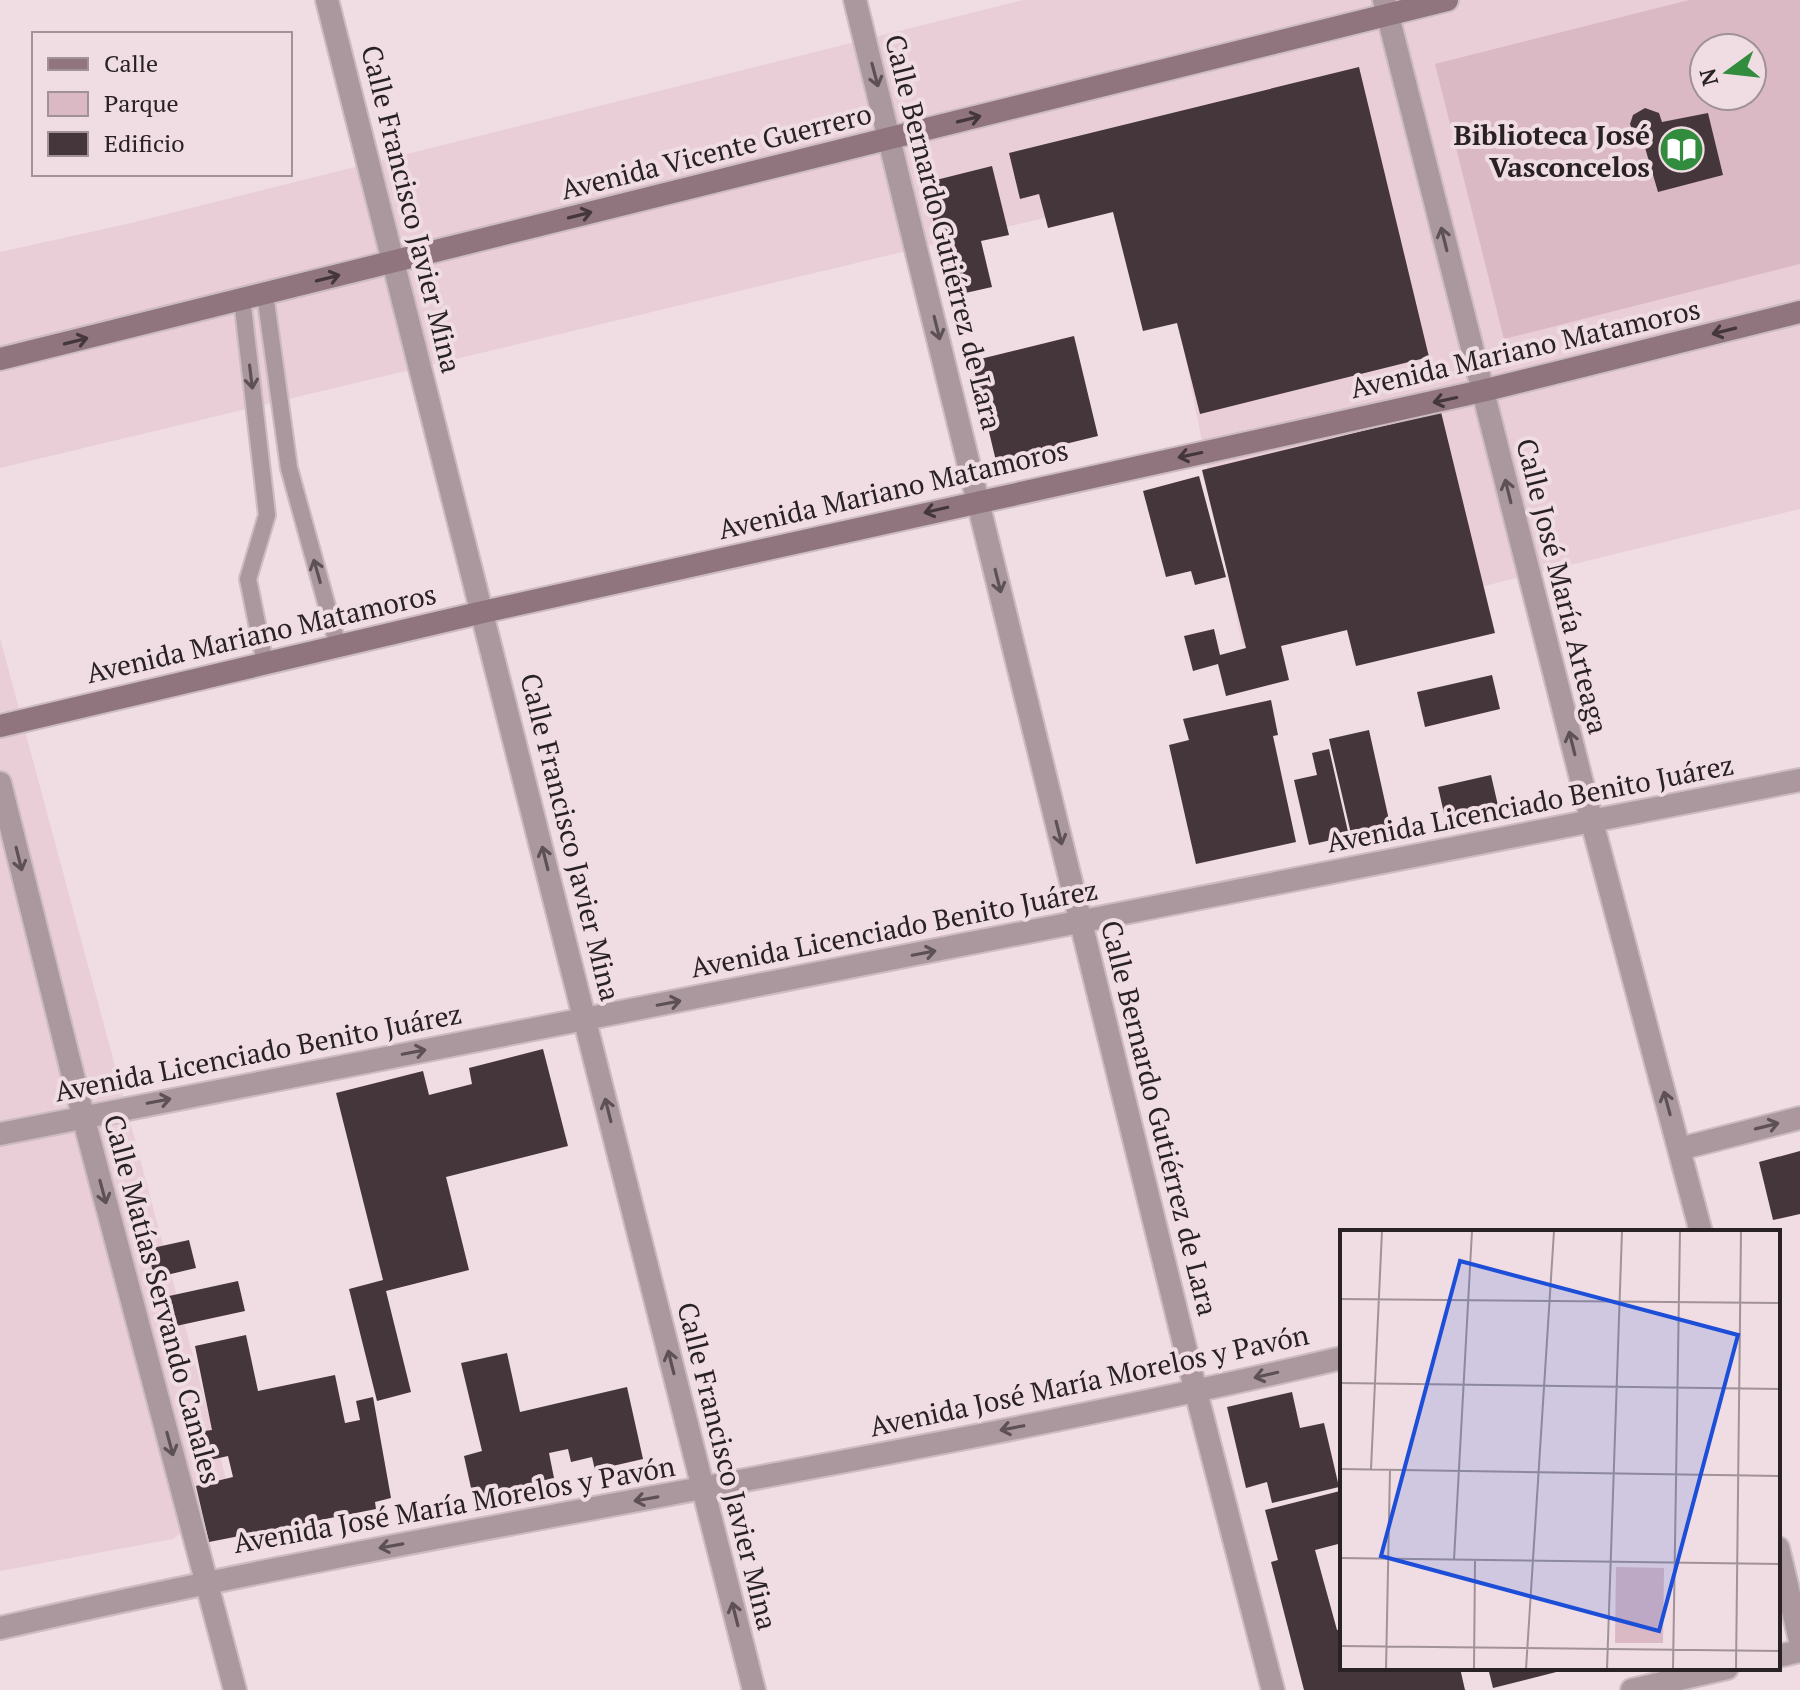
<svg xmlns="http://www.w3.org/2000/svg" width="1800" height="1690" font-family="'PT Serif',serif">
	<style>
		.built { fill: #e9ced7; fill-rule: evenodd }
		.green { fill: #dab8c4; fill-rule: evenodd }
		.building { fill: #44363b }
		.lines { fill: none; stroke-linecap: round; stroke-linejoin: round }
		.service-casing { stroke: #ccbbc1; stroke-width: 20 }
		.minor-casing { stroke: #ccbbc1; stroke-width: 26 }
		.secondary-casing { stroke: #ccbbc1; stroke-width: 26 }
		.service { stroke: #ab989f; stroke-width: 16 }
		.minor { stroke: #ab989f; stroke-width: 22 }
		.secondary { stroke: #90757e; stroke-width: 22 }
		.oneway { stroke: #5d5156 }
		.oneway2 { stroke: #43373b }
		.labels { text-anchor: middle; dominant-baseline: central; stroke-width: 8; stroke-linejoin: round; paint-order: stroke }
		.poi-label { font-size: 28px; font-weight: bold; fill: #292225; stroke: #f0dce3; text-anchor: end }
		.street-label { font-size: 28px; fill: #292225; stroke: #f0dce3 }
		.inset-road { fill: none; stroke: #a09297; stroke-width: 2 }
		.view { fill: #1d4ed8; fill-opacity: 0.15; stroke: #1d4ed8; stroke-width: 4 }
		.inset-edge { fill: none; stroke: #292225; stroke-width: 4 }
	</style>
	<rect width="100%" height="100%" fill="#f0dce3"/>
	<path class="built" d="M1023 0H1800V509L1242 645 1153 192 0 468V252L127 224ZM1704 48H1752V96H1704Z
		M0 638 230 1494 173 1539 0 1571Z"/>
	<path class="green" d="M1689 0H1800V264L1504 339 1435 64ZM1704 48H1752V96H1704Z"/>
	<path class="building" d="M1359 67 1429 357 1200 414 1177 323 1143 331 1113 212 1048 228 1039 194 1020 199 1009 153Z
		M1645 108 1659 113 1662 122 1708 113 1723 175 1658 192 1639 127 1632 129 1630 124 1633 115Z
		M992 166 1009 235 981 241 992 287 952 296 924 183Z
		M1074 336 1098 436 996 461 972 361Z
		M1441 412 1495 633 1356 666 1347 630 1281 646 1289 680 1226 696 1218 664 1193 671 1184 636 1214 629 1220 655 1246 648 1202 470Z
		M1199 476 1226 577 1195 585 1191 571 1166 577 1143 491Z
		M1492 675 1500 709 1425 727 1417 692Z
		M1271 700 1278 735 1273 736 1296 842 1196 864 1169 745 1189 740 1183 719Z
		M1369 730 1391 829 1352 838 1329 739Z
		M1329 749 1349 836 1309 845 1294 780 1317 775 1312 753Z
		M1491 775 1499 810 1446 822 1438 787Z
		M543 1049 568 1146 446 1177 469 1270 386 1291 411 1392 377 1401 349 1289 383 1280 336 1093 423 1071 429 1095 472 1084 469 1068Z
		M1800 1151V1214L1773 1220 1759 1162Z
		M189 1240 196 1268 154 1278 148 1249Z
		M238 1281 245 1311 176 1326 169 1296Z
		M246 1335 258 1391 335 1375 345 1423 360 1420 356 1401 373 1397 391 1498 375 1502 376 1509 209 1542 196 1486 233 1477 228 1456 210 1460 204 1431 212 1430 195 1346Z
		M507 1353 520 1412 627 1387 643 1459 595 1470 592 1457 571 1462 568 1449 549 1453 554 1478 473 1497 464 1456 482 1451 461 1363Z
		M1292 1392 1300 1428 1324 1423 1339 1487 1272 1503 1267 1482 1246 1488 1227 1407Z
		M1340 1491 1342 1543 1315 1550 1337 1630 1342 1628V1668H1460L1465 1690H1304L1271 1562 1278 1560 1265 1510Z
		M1488 1668H1568V1669L1493 1688Z"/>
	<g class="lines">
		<defs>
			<path id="service" d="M265 294 289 468 338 646
				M242 299 267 515 248 579 265 663"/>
			<path id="minor" d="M327 0 754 1690
				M855 0 1196 1392 1273 1690
				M1384 0 1592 822 1701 1232
				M0 783 83 1116 235 1690
				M0 1134 1800 780
				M1679 1149 1800 1118
				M1778 1548 1800 1640
				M0 1628C445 1526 898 1462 1342 1358
				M1778 1656 1800 1651
				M1632 1690 1727 1668"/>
			<path id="secondary" d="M0 359 1447 0
				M0 726 483 612 1482 391 1800 312"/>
		</defs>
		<use href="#service" class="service-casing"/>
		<use href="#minor" class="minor-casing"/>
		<use href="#secondary" class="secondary-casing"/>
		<use href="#service" class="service"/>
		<use href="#minor" class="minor"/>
		<use href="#secondary" class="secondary"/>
	</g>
	<defs><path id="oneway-shaft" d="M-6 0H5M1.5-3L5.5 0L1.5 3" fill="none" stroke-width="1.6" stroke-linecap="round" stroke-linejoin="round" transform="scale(2)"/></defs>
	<g class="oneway">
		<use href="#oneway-shaft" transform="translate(875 75) rotate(75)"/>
		<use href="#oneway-shaft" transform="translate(1444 239) rotate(-104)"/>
		<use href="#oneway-shaft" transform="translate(937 328) rotate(76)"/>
		<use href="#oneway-shaft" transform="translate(251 377) rotate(83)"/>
		<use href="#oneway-shaft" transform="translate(1508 491) rotate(-104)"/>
		<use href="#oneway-shaft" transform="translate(317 571) rotate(-106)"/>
		<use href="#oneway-shaft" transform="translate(998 581) rotate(76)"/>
		<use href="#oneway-shaft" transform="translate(1572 743) rotate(-104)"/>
		<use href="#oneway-shaft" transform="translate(1059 833) rotate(76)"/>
		<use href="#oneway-shaft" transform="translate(545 858) rotate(-104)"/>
		<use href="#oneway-shaft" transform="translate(19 859) rotate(76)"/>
		<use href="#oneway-shaft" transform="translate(924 953) rotate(-11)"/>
		<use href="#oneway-shaft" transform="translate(669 1003) rotate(-11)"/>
		<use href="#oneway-shaft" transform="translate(414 1052) rotate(-11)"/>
		<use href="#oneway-shaft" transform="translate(159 1101) rotate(-11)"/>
		<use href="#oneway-shaft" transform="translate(1667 1103) rotate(-105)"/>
		<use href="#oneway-shaft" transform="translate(608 1110) rotate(-104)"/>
		<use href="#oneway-shaft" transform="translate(1767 1126) rotate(-14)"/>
		<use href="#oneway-shaft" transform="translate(103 1192) rotate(75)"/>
		<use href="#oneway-shaft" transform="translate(671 1362) rotate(-104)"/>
		<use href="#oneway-shaft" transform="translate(1266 1375) rotate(167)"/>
		<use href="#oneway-shaft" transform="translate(1012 1428) rotate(169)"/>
		<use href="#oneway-shaft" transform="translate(170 1444) rotate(75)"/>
		<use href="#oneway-shaft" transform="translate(646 1499) rotate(170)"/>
		<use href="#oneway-shaft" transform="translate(391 1546) rotate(170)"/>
		<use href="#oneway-shaft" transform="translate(735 1614) rotate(-104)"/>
	</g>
	<g class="oneway2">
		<use href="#oneway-shaft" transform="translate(969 119) rotate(-14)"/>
		<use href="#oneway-shaft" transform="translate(580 215) rotate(-14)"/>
		<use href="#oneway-shaft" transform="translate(328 278) rotate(-14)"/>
		<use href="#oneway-shaft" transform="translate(1724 331) rotate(166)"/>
		<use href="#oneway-shaft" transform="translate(76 341) rotate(-14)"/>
		<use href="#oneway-shaft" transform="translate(1445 400) rotate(168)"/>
		<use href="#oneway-shaft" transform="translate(1190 455) rotate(168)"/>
		<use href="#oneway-shaft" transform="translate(936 510) rotate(167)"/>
	</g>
	<defs>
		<symbol id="library-disc" viewBox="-11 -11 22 22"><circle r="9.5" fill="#328c3d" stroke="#f0dce3"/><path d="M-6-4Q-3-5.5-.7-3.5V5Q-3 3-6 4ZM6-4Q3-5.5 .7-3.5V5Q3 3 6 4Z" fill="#fff"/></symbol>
	</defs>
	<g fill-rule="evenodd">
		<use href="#library-disc" x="1656" y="124" width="51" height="51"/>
	</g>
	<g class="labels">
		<g class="poi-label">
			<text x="1650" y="134">Biblioteca José<tspan x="1650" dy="32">Vasconcelos</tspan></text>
		</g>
		<g class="street-label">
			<text transform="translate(716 151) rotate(-14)">Avenida Vicente Guerrero</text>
			<text transform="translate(412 209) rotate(76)">Calle Francisco Javier Mina</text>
			<text transform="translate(944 232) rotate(76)">Calle Bernardo Gutiérrez de Lara</text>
			<text transform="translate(1525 348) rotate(-13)">Avenida Mariano Matamoros</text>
			<text transform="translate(893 489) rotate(-13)">Avenida Mariano Matamoros</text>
			<text transform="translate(1563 586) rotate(76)">Calle José María Arteaga</text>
			<text transform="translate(261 633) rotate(-13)">Avenida Mariano Matamoros</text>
			<text transform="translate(1530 803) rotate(-11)">Avenida Licenciado Benito Juárez</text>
			<text transform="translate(571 837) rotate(76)">Calle Francisco Javier Mina</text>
			<text transform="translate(894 928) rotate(-11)">Avenida Licenciado Benito Juárez</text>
			<text transform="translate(258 1052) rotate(-11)">Avenida Licenciado Benito Juárez</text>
			<text transform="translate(1160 1118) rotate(76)">Calle Bernardo Gutiérrez de Lara</text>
			<text transform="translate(163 1299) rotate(75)">Calle Matías Servando Canales</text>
			<text transform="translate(1089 1380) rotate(-12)">Avenida José María Morelos y Pavón</text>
			<text transform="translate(728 1466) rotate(76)">Calle Francisco Javier Mina</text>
			<text transform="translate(454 1504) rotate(-10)">Avenida José María Morelos y Pavón</text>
		</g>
	</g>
	<g transform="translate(1340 1230)">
		<rect width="440" height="440" fill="#f0dce3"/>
		<path d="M276 337 324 338 323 413H275Z" fill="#dab8c4"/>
		<path class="inset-road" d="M0 69 440 73M0 153 440 159M0 239 440 246M31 239 42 1M0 328 440 334M114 330 132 1M0 416 440 421M46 439 50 240M134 439 135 330M186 439 214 1M267 439 282 1M333 439 340 1M396 439 401 1"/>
		<path class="view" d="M120 31 398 105 319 401 41 326Z"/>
		<rect width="440" height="440" class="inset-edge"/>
	</g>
	<rect x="32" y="32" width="260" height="144" fill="#f0dce3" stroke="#a09297" stroke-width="2"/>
	<rect x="48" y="58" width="40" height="12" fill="#90757e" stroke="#a09297" stroke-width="2"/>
	<text x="104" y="72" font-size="24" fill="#292225">Calle</text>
	<rect x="48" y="92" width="40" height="24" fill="#dab8c4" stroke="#a09297" stroke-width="2"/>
	<text x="104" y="112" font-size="24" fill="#292225">Parque</text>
	<rect x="48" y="132" width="40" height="24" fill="#44363b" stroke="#a09297" stroke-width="2"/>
	<text x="104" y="152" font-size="24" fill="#292225">Edificio</text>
	<g transform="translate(1728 72) rotate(255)"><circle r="38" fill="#f0dce3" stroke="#a09297" stroke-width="2"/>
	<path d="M0-6L14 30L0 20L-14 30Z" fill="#328c3d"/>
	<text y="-12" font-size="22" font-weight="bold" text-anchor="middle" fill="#292225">N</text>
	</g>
</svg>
